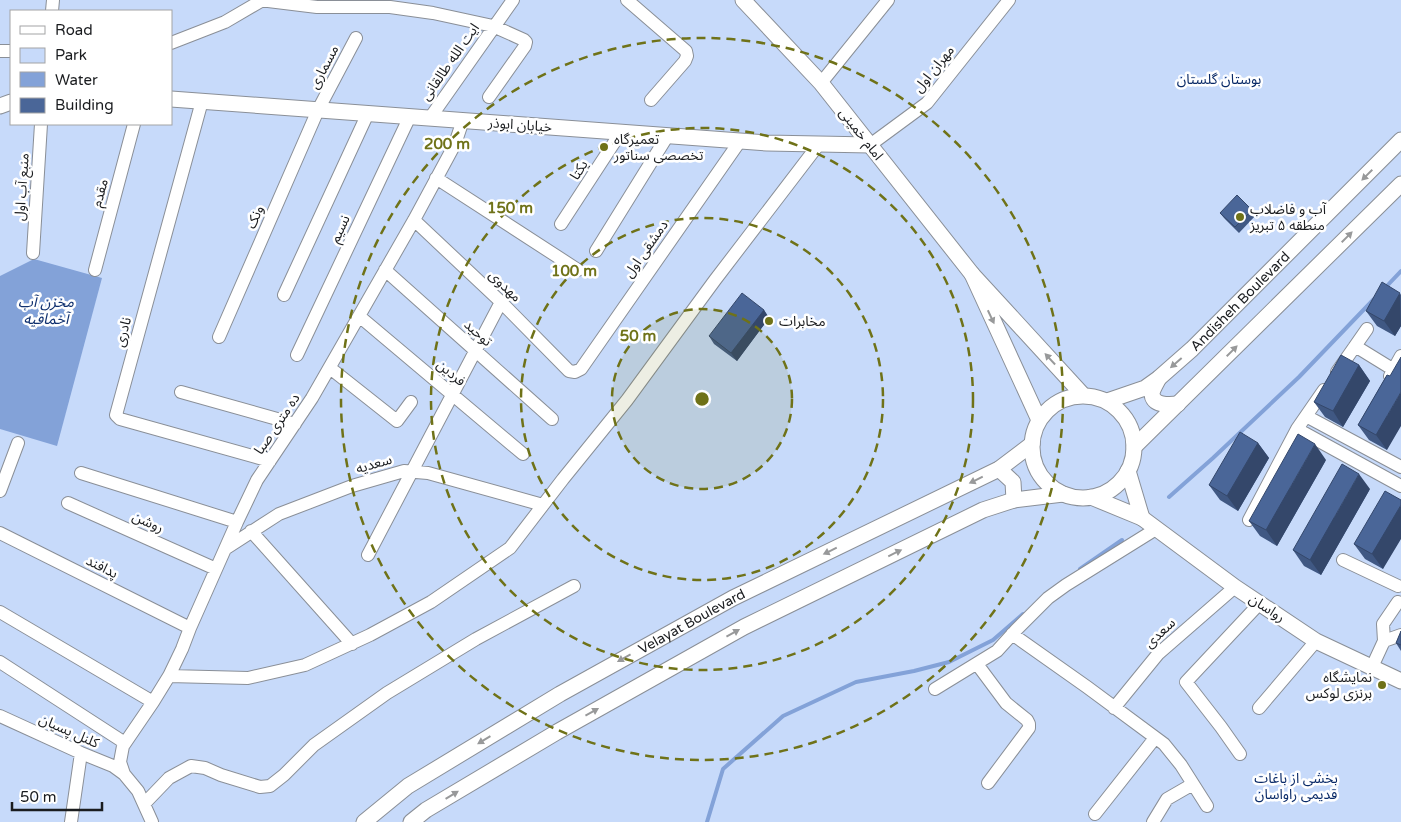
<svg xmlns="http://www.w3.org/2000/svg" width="1401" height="822" font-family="'Varela Round','Noto Sans Arabic',sans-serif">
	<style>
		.green { fill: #c7dafa; fill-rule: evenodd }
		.water { fill: #83a2d8 }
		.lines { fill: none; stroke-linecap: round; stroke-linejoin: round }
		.stream { stroke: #83a2d8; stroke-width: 4 }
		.minor-casing { stroke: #8a8f97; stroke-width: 14 }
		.major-casing { stroke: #8a8f97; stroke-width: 17 }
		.minor { stroke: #fff; stroke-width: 12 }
		.major { stroke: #fff; stroke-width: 15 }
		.wall { fill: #405883 }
		.shaded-wall { fill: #34476a }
		.building { fill: #4a6698; stroke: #34476a }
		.oneway { fill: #98999a }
		.ring { fill: none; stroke: #6f7218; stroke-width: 2.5; stroke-dasharray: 9 6 }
		.poi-dot { fill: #6f7218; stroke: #fff; stroke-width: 2 }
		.labels { text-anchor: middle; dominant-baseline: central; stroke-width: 5; stroke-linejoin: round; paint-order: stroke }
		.street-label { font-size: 14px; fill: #1a1c1f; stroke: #fff }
		.park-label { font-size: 14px; fill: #082967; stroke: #fff }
		.poi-label { font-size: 14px; fill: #1a1c1f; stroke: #fff; text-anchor: start }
		.water-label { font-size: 15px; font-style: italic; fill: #0f306f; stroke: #fff }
		.centre { fill: #6f7218; stroke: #fff; stroke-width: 2.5 }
		.ring-label { font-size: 15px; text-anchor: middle; font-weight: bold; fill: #6f7218; stroke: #fff; stroke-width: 5; stroke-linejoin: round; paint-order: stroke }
	</style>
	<rect width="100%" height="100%" fill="#f9fbff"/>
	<path class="green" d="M0 0H1401V822H0ZM11 11H171V124H11Z"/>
	<path class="water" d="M34 259 102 278 57 446 0 429V276Z"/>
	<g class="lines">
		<path class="stream" d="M1384 289 1401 271
			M1169 497 1213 458 1299 377 1374 299
			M1080 569 1122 540
			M707 822 723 769 783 716 856 682 914 671 949 662 993 640 1023 614"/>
		<defs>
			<path id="minor" d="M260 0 317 7H390L433 13 493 26 524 40 526 42 525 46 489 97
				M627 0 686 51 687 56 685 61 651 100
				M52 11 53 0
				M171 43 225 22 261 1
				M0 51H11
				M821 83 888 0
				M202 101 116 415 120 419 270 461
				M430 118 513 0
				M870 145 927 103 1009 0
				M436 178 578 270
				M414 220 501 302 569 371 575 372 581 369 740 141
				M561 224 621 132
				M596 251 668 135
				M33 253 41 124
				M95 270 134 124
				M385 270 552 419
				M284 295 368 113
				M359 316 523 454
				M219 337 318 110 356 38
				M1355 346 1394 370
				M297 355 410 116
				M330 368 397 421 411 402
				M1337 372 1367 329
				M1390 376 1401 356
				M181 392 295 424
				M1306 416 1401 467
				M1297 429 1401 486
				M81 473 237 522
				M0 491 18 443
				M68 503 216 569
				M1249 520 1297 429 1324 390
				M251 531 352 644
				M0 533 190 628
				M225 549 279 514 352 486 404 471 428 473 543 505
				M368 555 501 302
				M1343 560 1398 586
				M0 612 153 702
				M1012 634 1087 687 1164 744 1181 765 1207 806
				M1384 641 1383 624 1398 602
				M0 662 125 743
				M977 664 1006 703 1027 720 1029 724V728L988 783
				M1372 667 1384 641 1401 635
				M169 676 248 678 305 665 370 635 431 602 510 548 563 479 627 400 715 280 819 144
				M935 689 997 651 1016 630 1048 598 1066 585 1156 529
				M1114 708 1158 654 1235 587
				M1259 708 1316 641
				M0 716 81 753 113 766 124 774
				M1240 754 1221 727 1186 682 1260 603
				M144 804 169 778 191 766 205 768 221 775 260 787 270 786 284 775 314 745 387 693 476 639 574 586
				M1095 814 1155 738
				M71 822 81 753
				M152 822 138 791 124 774 120 762 123 746 153 702 169 676 182 649 190 628 237 522 257 480 312 398 414 220 455 144 463 120
				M1153 822 1167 799 1193 784"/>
			<g id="major">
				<path d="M743 0 821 83 972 274"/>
				<path d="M171 99 767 143 870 145"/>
				<path d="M0 106 11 102"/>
				<path d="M1159 378C1157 382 1153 388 1152 393 1152 406 1169 405 1178 404"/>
				<circle cx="1083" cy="447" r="51"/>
				<path id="s1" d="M1107 401 1145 388 1159 378 1192 349 1401 140"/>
				<path d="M1039 420 972 274 1083 395"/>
				<path d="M1134 447 1401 184"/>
				<path d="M999 469 1013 482 1014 500"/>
				<path d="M1091 497 1142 518 1128 471"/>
				<path d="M1142 518 1235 587 1316 641 1401 681"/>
				<path id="s2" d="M364 822 408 786 560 694 733 598 999 469 1032 444"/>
				<path d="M411 822 426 810 557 732 744 627 983 510 1014 500 1063 494"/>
			</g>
		</defs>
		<use href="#minor" class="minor-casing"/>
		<use href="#major" class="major-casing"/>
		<use href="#minor" class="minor"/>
		<use href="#major" class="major"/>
	</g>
	<path class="wall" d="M1252 210 1256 215 1239 233 1224 218 1220 213Z
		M1401 294V326L1395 336 1377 326 1366 311Z
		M764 310 769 318 737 361 714 344 709 336Z
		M1359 365 1370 381 1343 427 1325 417 1314 402Z
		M1387 375V450L1369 440 1358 425Z
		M1258 443 1269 458 1238 511 1220 500 1209 485Z
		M1326 460 1277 546 1260 536 1249 521Z
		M1370 489 1321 575 1304 566 1293 550Z
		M1401 500 1383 569 1365 559 1354 544Z
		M1401 631V651L1396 643Z"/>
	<path class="shaded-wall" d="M1400 293 1401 326 1395 336 1384 321Z
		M764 310 769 318 737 361 731 353Z
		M1359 365 1370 381 1343 427 1333 411Z
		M1401 392V426L1387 450 1376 435Z
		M1258 443 1269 458 1238 511 1227 496Z
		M1315 444 1326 460 1277 546 1266 530Z
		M1359 474 1370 489 1321 575 1310 560Z
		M1401 505V539L1383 569 1372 554Z"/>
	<path class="building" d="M1237 195 1252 210 1235 227 1220 213Z
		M1382 282 1400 293 1384 321 1366 311Z
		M742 293 764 310 731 353 709 336Z
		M1341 355 1359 365 1333 411 1314 402Z
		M1401 357V392L1376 435 1358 425 1387 375 1390 376Z
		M1240 432 1258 443 1227 496 1209 485Z
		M1298 434 1315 444 1266 530 1249 521Z
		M1342 464 1359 474 1310 560 1293 550Z
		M1385 491 1401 500V505L1372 554 1354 544Z
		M1401 631V645L1396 643Z"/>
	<defs><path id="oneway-solid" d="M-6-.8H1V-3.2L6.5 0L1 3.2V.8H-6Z" transform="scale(1.25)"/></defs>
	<g class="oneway">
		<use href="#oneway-solid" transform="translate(1367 175) rotate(135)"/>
		<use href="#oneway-solid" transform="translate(1347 237) rotate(-45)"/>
		<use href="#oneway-solid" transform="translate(991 317) rotate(65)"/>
		<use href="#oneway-solid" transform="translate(1232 351) rotate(-45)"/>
		<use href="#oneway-solid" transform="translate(1050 359) rotate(-133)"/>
		<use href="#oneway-solid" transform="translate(1176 363) rotate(139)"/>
		<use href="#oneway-solid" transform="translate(976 480) rotate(154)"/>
		<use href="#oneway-solid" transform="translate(830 551) rotate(154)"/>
		<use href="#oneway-solid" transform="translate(895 553) rotate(-26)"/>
		<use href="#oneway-solid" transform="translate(733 633) rotate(-29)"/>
		<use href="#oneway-solid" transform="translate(624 658) rotate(151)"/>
		<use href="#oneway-solid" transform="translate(592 712) rotate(-29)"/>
		<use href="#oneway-solid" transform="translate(484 740) rotate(149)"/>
		<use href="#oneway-solid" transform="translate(452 795) rotate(-31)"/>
	</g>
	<circle cx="702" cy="399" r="90" fill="#6f7218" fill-opacity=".12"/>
	<g class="ring">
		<circle cx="702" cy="399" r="90"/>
		<circle cx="702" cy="399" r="181"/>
		<circle cx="702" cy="399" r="271"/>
		<circle cx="702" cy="399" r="361"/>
	</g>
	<g class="poi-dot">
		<circle cx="604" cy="147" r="5"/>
		<circle cx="1240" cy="217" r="5"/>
		<circle cx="769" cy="321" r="5"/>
		<circle cx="1382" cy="685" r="5"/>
	</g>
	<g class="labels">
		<g class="street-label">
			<text transform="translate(450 62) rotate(-55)">ایت الله طالقانی</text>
			<text transform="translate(324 67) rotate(-62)">مسماری</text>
			<text transform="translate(934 69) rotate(-51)">مهران اول</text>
			<text transform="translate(520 125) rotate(4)">خیابان ابوذر</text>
			<text transform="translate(861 134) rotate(52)">امام خمینی</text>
			<text transform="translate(579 170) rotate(-57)">یکتا</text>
			<text transform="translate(22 187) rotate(-86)">منبع آب اول</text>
			<text transform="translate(100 193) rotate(-75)">مقدم</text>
			<text transform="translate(255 217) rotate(-67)">ونک</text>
			<text transform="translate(340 229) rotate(-65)">نسیم</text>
			<text transform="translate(646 249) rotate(-55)">دمشقی اول</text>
			<text transform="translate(505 286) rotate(44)">مهدوی</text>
			<text stroke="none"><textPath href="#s1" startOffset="169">Andisheh Boulevard</textPath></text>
			<text transform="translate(123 332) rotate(-75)">نادری</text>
			<text transform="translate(478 333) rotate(42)">توحید</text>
			<text transform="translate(451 373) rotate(40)">فردین</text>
			<text transform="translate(277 424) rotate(-56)">ده متری صبا</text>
			<text transform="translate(374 464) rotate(-16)">سعدیه</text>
			<text transform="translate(148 522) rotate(24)">روشن</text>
			<text transform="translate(102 567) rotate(27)">پدافند</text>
			<text transform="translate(1267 608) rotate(33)">رواسان</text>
			<text stroke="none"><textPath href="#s2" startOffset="385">Velayat Boulevard</textPath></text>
			<text transform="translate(1160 633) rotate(-43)">سعدی</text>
			<text transform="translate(69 731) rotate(24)">کلنل پسیان</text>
		</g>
		<g class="park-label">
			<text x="1219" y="79">بوستان گلستان</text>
			<text x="1296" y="778">بخشی از باغات<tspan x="1296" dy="16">قدیمی راواسان</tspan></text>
		</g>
		<g class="poi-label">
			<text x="614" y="139">تعمیرگاه<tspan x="614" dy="16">تخصصی سناتور</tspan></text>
			<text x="1250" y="209">آب و فاضلاب<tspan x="1250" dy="16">منطقه ۵ تبریز</tspan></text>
			<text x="779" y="321">مخابرات</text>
			<text x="1372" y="677" text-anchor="end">نمایشگاه<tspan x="1372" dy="16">برنزی لوکس</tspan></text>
		</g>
		<g class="water-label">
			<text x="46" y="302">مخزن آب<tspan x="46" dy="17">آخماقیه</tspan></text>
		</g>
	</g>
	<circle cx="702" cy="399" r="8" class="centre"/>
	<g class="ring-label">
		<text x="447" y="149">200 m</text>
		<text x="510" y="213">150 m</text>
		<text x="574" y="276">100 m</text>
		<text x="638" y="341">50 m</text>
	</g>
	<rect x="10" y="10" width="162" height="115" fill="#ffffff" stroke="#a3a4a5"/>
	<rect x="20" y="26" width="25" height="8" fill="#ffffff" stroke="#a3a4a5"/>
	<text x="55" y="35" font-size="15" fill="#1a1c1f">Road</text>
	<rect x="20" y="48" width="25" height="15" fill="#c7dafa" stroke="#a3a4a5"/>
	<text x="55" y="60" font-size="15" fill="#1a1c1f">Park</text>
	<rect x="20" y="72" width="25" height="15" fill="#83a2d8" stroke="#a3a4a5"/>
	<text x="55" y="85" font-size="15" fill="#1a1c1f">Water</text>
	<rect x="20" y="98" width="25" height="15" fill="#4a6698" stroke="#a3a4a5"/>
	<text x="55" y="110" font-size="15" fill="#1a1c1f">Building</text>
	<path d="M12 802v8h90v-8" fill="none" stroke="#1a1c1f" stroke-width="2.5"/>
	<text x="20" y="802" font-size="15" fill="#1a1c1f" stroke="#ffffff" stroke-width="4" paint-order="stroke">50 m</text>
</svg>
